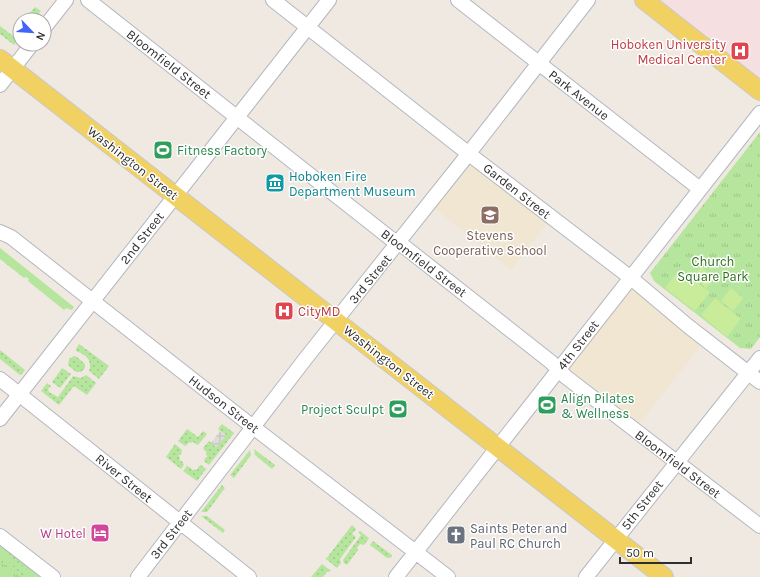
<svg xmlns="http://www.w3.org/2000/svg" width="760" height="577" font-family="Karla,sans-serif">
	<style>
		.education { fill: #f0e6d1 }
		.medical { fill: #f5dfe0 }
		.grass { fill: url(#grass-tufts) }
		.garden { fill: url(#garden-dots) }
		.pitch { fill: #c9ec9a }
		.plaza { fill: url(#plaza-grid) }
		.lines { fill: none; stroke-linecap: round; stroke-linejoin: round }
		.minor-casing { stroke: #b4b7c1; stroke-width: 16 }
		.major-casing { stroke: #c9c9c9; stroke-width: 20 }
		.minor { stroke: #fff; stroke-width: 14 }
		.major { stroke: #f2d163; stroke-width: 18 }
		.labels { text-anchor: middle; dominant-baseline: central; stroke-width: 3; stroke-linejoin: round; paint-order: stroke }
		.health-label { font-size: 13px; fill: #be3a42; stroke: #fff; text-anchor: end }
		.street-label { font-size: 13px; fill: #2e2e2e; stroke: #fff }
		.leisure-label { font-size: 13px; fill: #27864d; stroke: #fff; text-anchor: start }
		.culture-label { font-size: 13px; fill: #0d838f; stroke: #fff; text-anchor: start }
		.education-label { font-size: 13px; fill: #785e54; stroke: #fff }
		.park-label { font-size: 13px; fill: #2c6e1b; stroke: #fff }
		.worship-label { font-size: 13px; fill: #5b616d; stroke: #fff; text-anchor: start }
		.hotel-label { font-size: 13px; fill: #b23c85; stroke: #fff; text-anchor: end }
	</style>
	<defs>
		<pattern id="grass-tufts" width="24" height="20" patternUnits="userSpaceOnUse"><rect width="24" height="20" fill="#b6e59e"/><path d="M3 7l-1-3M5 7V3M7 7l1-3M15 17l-1-3M17 17v-4M19 17l1-3" fill="none" stroke="#9dc588"/></pattern>
		<pattern id="garden-dots" width="8" height="8" patternUnits="userSpaceOnUse"><rect width="8" height="8" fill="#b6e59e"/><path d="M2 2h.1M6 6h.1" fill="none" stroke="#9dc588" stroke-width="1.8" stroke-linecap="round"/></pattern>
		<pattern id="plaza-grid" width="8" height="8" patternUnits="userSpaceOnUse"><rect width="8" height="8" fill="#dfdcd8"/><path d="M0 4h8M4 0v8" fill="none" stroke="#c0bdba"/></pattern>
	</defs>
	<rect width="100%" height="100%" fill="#efe9e1"/>
	<path class="education" d="M471 163 548 223 511 270 433 207 466 164Z
		M628 285 646 297V300L702 344 639 424 568 368Z"/>
	<path class="medical" d="M654 0H760V81L759 78 751 71 745 70Z"/>
	<path class="grass" d="M760 132V337L751 349 740 348 654 281 650 273Z
		M0 248 74 307 72 310 66 308 64 310 28 281 29 279 26 277 24 278 0 259Z
		M0 545 41 577H0Z"/>
	<path class="garden" d="M35 7 41 11 34 20H24Z
		M0 26 13 36 20 28V38L14 45 0 34Z
		M79 344 109 366 99 379 89 371C93 360 85 354 76 351V349Z
		M0 350 25 370 22 374 20 375 0 359Z
		M74 356 77 357 85 364V368L81 372H76L68 365 69 359Z
		M62 368 71 374 60 388 52 382Z
		M86 375 96 383 87 395 74 386 59 405 41 391 47 383 51 386 48 389 49 392 58 397 73 376 81 378Z
		M222 424 234 433 209 465 204 461 205 458 207 457 206 451H205L203 448 209 441 216 447 226 435 218 429Z
		M187 429 198 437 203 431 207 434 198 445 194 443V442L188 443V444L185 446 178 441Z
		M175 444 182 450 181 455H179L180 461H182L184 465 181 469 166 457Z
		M254 449 275 465 272 469 255 455Z
		M250 450 251 455 234 478 230 475Z
		M201 465 206 469 197 481 183 471 187 466 191 468 192 470 198 469V467Z
		M222 485 225 488 207 512H201Z
		M201 516H207L225 530 223 533Z
		M352 525 356 529 352 534 356 537 340 559 341 563 337 568 326 559Z
		M360 531 369 538 364 545 360 544 357 548 358 550 347 565 344 563 343 560 361 535 358 532Z
		M373 541 392 555V557L387 558 370 545Z
		M0 545 41 577H36L0 549Z
		M0 555 28 577H20L0 561Z
		M322 564 331 571 327 572 323 577H311Z"/>
	<path class="pitch" d="M701 267 715 277 706 288 693 277Z
		M683 272 710 292 695 311 665 288 677 273Z
		M731 288 743 298 733 311 721 301Z
		M715 298 741 319 727 337 701 315Z"/>
	<path class="plaza" d="M220 431 226 435 217 447 211 443Z"/>
	<g class="lines">
		<defs>
			<path id="minor" d="M88 0 390 238 406 248 551 362 566 377 760 526
				M273 0 469 154 631 278 688 326 760 382
				M458 0 700 189
				M44 28 66 0
				M0 85 32 44
				M0 232 11 237 253 427 448 577
				M0 379 249 577
				M0 419 329 0
				M0 536 53 577
				M138 577 306 358 462 162 588 0
				M396 577 760 113
				M586 577 760 358"/>
			<path id="major" d="M644 0 760 91
				M0 59 664 577"/>
		</defs>
		<use href="#minor" class="minor-casing"/>
		<use href="#major" class="major-casing"/>
		<use href="#minor" class="minor"/>
		<use href="#major" class="major"/>
	</g>
	<defs>
		<symbol id="hospital-square" viewBox="-11 -11 22 22"><rect x="-9" y="-9" width="18" height="18" rx="4" fill="#e0444e" stroke="#fff"/><path d="M-5-5h3v3.5h4V-5h3V5h-3V1.5h-4V5h-3Z" fill="#fff"/></symbol>
		<symbol id="stadium-square" viewBox="-11 -11 22 22"><rect x="-9" y="-9" width="18" height="18" rx="4" fill="#2e9e5b" stroke="#fff"/><path d="M0-5a6.5 5 0 1 0 0 10a6.5 5 0 1 0 0-10ZM-3.5-1.8h7v3.6h-7Z" fill="#fff"/></symbol>
		<symbol id="museum-square" viewBox="-11 -11 22 22"><rect x="-9" y="-9" width="18" height="18" rx="4" fill="#0f9aa8" stroke="#fff"/><path d="M0-6L6-3V-2H-6V-3ZM-5-1h2V3h-2ZM-1-1h2V3h-2ZM3-1h2V3H3ZM-6 4H6V6H-6Z" fill="#fff"/></symbol>
		<symbol id="school-square" viewBox="-11 -11 22 22"><rect x="-9" y="-9" width="18" height="18" rx="4" fill="#8d6e63" stroke="#fff"/><path d="M0-5L7-2L0 1L-7-2ZM-4 1L0 2.5L4 1V4Q0 6-4 4Z" fill="#fff"/></symbol>
		<symbol id="hotel-square" viewBox="-11 -11 22 22"><rect x="-9" y="-9" width="18" height="18" rx="4" fill="#d1479c" stroke="#fff"/><path d="M-6-4.5h1.5V1H6V5H4.5V3h-9V5H-6ZM-4 0a1.8 1.8 0 1 1 3.6 0ZM.5 0V-2.5h3Q6-2.5 6 0Z" fill="#fff"/></symbol>
		<symbol id="church-square" viewBox="-11 -11 22 22"><rect x="-9" y="-9" width="18" height="18" rx="4" fill="#6b7280" stroke="#fff"/><path d="M-1.2-6h2.4v3.5h3.3v2.4h-3.3V6h-2.4V-.1h-3.3v-2.4h3.3Z" fill="#fff"/></symbol>
	</defs>
	<g fill-rule="evenodd">
		<use href="#hospital-square" x="729" y="40" width="22" height="22"/>
		<use href="#stadium-square" x="152" y="139" width="22" height="22"/>
		<use href="#museum-square" x="264" y="172" width="22" height="22"/>
		<use href="#school-square" x="479" y="204" width="22" height="22"/>
		<use href="#hospital-square" x="273" y="300" width="22" height="22"/>
		<use href="#stadium-square" x="536" y="394" width="22" height="22"/>
		<use href="#stadium-square" x="387" y="398" width="22" height="22"/>
		<use href="#hotel-square" x="89" y="522" width="22" height="22"/>
		<use href="#church-square" x="445" y="524" width="22" height="22"/>
	</g>
	<g class="labels">
		<g class="health-label">
			<text x="726" y="44">Hoboken University<tspan x="726" dy="15">Medical Center</tspan></text>
			<text x="298" y="311" text-anchor="start">CityMD</text>
		</g>
		<g class="street-label">
			<text transform="translate(169 64) rotate(38)">Bloomfield Street</text>
			<text transform="translate(579 95) rotate(38)">Park Avenue</text>
			<text transform="translate(133 163) rotate(38)">Washington Street</text>
			<text transform="translate(517 191) rotate(38)">Garden Street</text>
			<text transform="translate(142 238) rotate(-52)">2nd Street</text>
			<text transform="translate(424 263) rotate(37)">Bloomfield Street</text>
			<text transform="translate(370 279) rotate(-51)">3rd Street</text>
			<text transform="translate(578 345) rotate(-52)">4th Street</text>
			<text transform="translate(389 362) rotate(38)">Washington Street</text>
			<text transform="translate(224 404) rotate(38)">Hudson Street</text>
			<text transform="translate(678 464) rotate(37)">Bloomfield Street</text>
			<text transform="translate(124 478) rotate(39)">River Street</text>
			<text transform="translate(642 505) rotate(-52)">5th Street</text>
			<text transform="translate(171 534) rotate(-52)">3rd Street</text>
		</g>
		<g class="leisure-label">
			<text x="177" y="150">Fitness Factory</text>
			<text x="561" y="398">Align Pilates<tspan x="561" dy="15">&amp; Wellness</tspan></text>
			<text x="384" y="409" text-anchor="end">Project Sculpt</text>
		</g>
		<g class="culture-label">
			<text x="289" y="176">Hoboken Fire<tspan x="289" dy="15">Department Museum</tspan></text>
		</g>
		<g class="education-label">
			<text x="490" y="235">Stevens<tspan x="490" dy="15">Cooperative School</tspan></text>
		</g>
		<g class="park-label">
			<text x="713" y="261">Church<tspan x="713" dy="15">Square Park</tspan></text>
		</g>
		<g class="worship-label">
			<text x="470" y="528">Saints Peter and<tspan x="470" dy="15">Paul RC Church</tspan></text>
		</g>
		<g class="hotel-label">
			<text x="86" y="533">W Hotel</text>
		</g>
	</g>
	<g transform="translate(32 32) rotate(115)"><circle r="19" fill="#ffffff" stroke="#ababab"/>
	<path d="M0-3L7 15L0 10L-7 15Z" fill="#4264fb"/>
	<text y="-6" font-size="11" font-weight="bold" text-anchor="middle" fill="#2e2e2e">N</text>
	</g>
	<path d="M620 557v6h71v-6" fill="none" stroke="#2e2e2e" stroke-width="2"/>
	<text x="626" y="557" font-size="12" fill="#2e2e2e" stroke="#ffffff" stroke-width="3" paint-order="stroke">50 m</text>
</svg>
